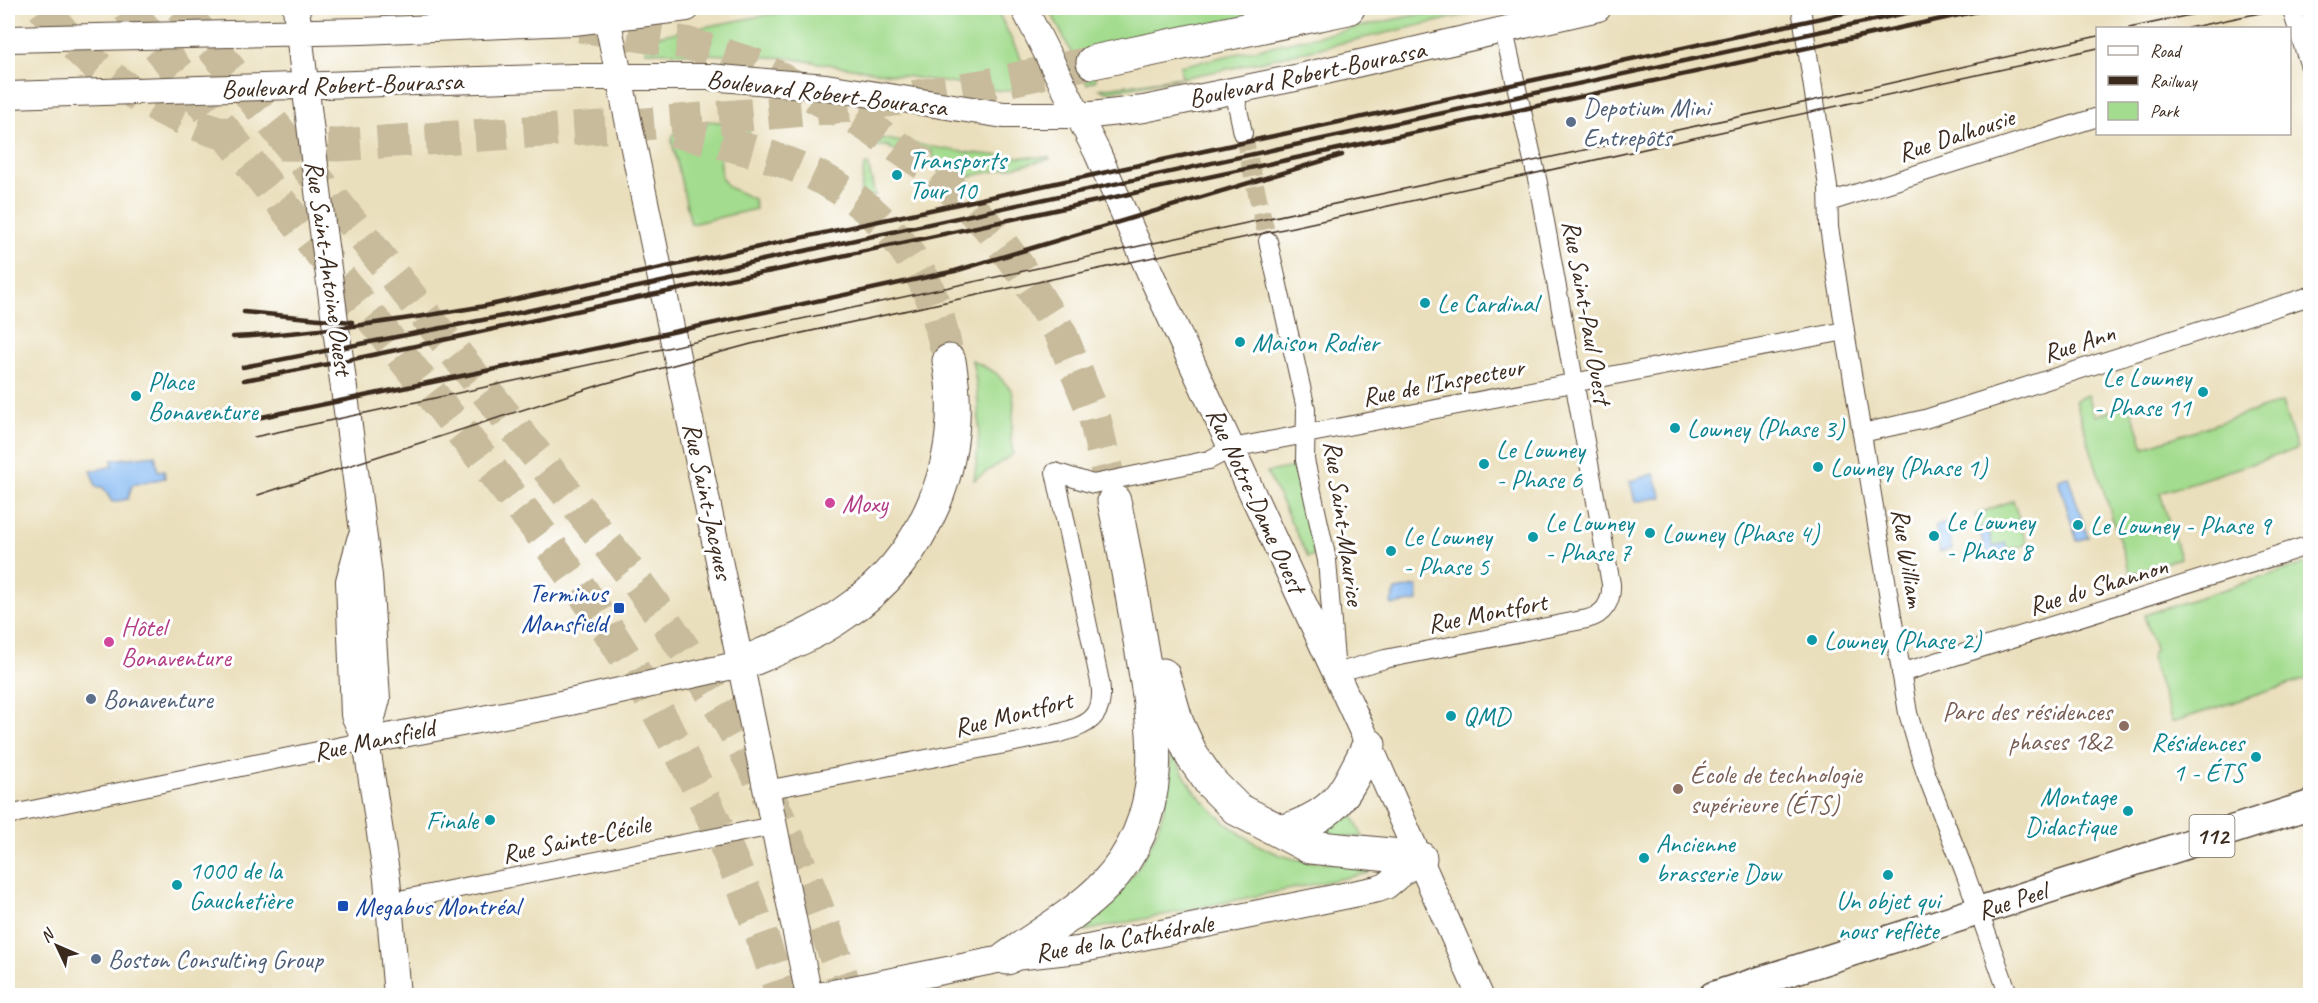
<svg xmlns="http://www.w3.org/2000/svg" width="2318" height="1003" font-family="Caveat,sans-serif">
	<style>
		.green { fill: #a3dc8e; stroke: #6f8356; stroke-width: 1.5 }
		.water { fill: #85b9f3; stroke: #607288; stroke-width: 1.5 }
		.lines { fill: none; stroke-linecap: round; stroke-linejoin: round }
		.street-tunnel { stroke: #c7bb9c; stroke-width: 18; stroke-dasharray: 18 9; stroke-linecap: butt }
		.highway-tunnel { stroke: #c7bb9c; stroke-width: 33; stroke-dasharray: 33 16; stroke-linecap: butt }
		.street-casing { stroke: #554536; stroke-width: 20 }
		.secondary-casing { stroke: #554536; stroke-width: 28 }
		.primary-casing { stroke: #554536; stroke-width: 31 }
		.highway-casing { stroke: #554536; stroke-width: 35 }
		.street { stroke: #fff; stroke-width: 18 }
		.secondary { stroke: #fff; stroke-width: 26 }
		.primary { stroke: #fff; stroke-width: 28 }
		.highway { stroke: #fff; stroke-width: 33 }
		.tram { stroke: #3b2a1e; stroke-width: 1.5 }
		.rail { stroke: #3b2a1e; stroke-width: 4.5 }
		.service-dot { fill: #5c6f8a; stroke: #fff; stroke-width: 2 }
		.culture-dot { fill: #0f9aa8; stroke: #fff; stroke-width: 2 }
		.hotel-dot { fill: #d1479c; stroke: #fff; stroke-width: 2 }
		.transit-dot { fill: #1a4fb4; stroke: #fff; stroke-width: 2 }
		.education-dot { fill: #8d6e63; stroke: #fff; stroke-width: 2 }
		.labels { text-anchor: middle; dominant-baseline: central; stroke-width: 6; stroke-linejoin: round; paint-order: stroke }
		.shield { fill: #fff; stroke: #766a62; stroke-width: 1.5 }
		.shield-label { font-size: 24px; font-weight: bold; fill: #3b2a1e }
		.street-label { font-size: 26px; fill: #3b2a1e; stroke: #fff }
		.service-label { font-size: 26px; fill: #4e5e75; stroke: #fff; text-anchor: start }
		.culture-label { font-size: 26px; fill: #0d838f; stroke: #fff; text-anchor: start }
		.hotel-label { font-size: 26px; fill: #b23c85; stroke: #fff; text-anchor: start }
		.transit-label { font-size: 26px; fill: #164399; stroke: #fff; text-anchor: end }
		.education-label { font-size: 26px; fill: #785e54; stroke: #fff; text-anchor: end }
	</style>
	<rect width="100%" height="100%" fill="#fff"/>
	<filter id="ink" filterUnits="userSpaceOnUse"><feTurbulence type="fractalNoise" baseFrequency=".0167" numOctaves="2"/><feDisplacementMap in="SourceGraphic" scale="12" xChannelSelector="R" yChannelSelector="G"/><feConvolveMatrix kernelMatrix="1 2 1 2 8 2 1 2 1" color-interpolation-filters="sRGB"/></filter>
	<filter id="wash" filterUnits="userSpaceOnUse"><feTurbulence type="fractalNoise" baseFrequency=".008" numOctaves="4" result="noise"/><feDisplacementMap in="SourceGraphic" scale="24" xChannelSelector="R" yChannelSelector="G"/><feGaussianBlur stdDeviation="1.35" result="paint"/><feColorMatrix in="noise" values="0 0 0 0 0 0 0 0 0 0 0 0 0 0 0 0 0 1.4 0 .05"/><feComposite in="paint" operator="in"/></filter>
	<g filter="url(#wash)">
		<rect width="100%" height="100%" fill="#eadfbc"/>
		<path class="green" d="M803 8H996L1026 69 1027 80 1020 90 1002 91 787 58 646 51 644 41 647 38Z
			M1049 8H1279L1093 62 1096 80 1087 84Z
			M1462 8H1473L1474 13 1228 69 1106 92 1100 89 1182 77 1180 66 1405 17Z
			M706 121 750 124 749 136 725 145 720 158 721 177 728 187 754 199 756 209 691 224 672 142 673 135 686 127 706 126Z
			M868 136C928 146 988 159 1049 157L1050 159 953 180C936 177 936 165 932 151L904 156 887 146H868Z
			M868 164 875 196 860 198 864 167Z
			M972 360 996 373 1012 391 1014 403 1011 440 1013 454 974 480C981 439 981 401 972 360Z
			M2088 395 2095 416 2130 405 2144 447 2282 402 2297 449 2160 493 2180 558 2130 574 2075 400Z
			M1294 467 1315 555 1308 557 1267 472Z
			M2013 500 2027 544 1988 558 1975 515Z
			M2310 562V678L2172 722 2151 658 2155 649 2144 615Z
			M1174 754C1193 804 1253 854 1306 861 1326 864 1347 863 1367 864L1369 873 1080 932 1078 928C1137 888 1170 826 1171 756Z
			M1349 808 1363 837H1328L1323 831Z"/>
		<path class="water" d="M155 455 158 471 164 470 165 478 132 485 128 499 112 502 103 487H96L91 471 113 466 112 460Z
			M1654 474 1662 497 1635 502 1630 481Z
			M2068 476 2088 537 2077 541 2058 479Z
			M1948 523 1952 549 1939 552 1935 526Z
			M1987 526 1993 547 2005 543 2008 551 1988 558 1979 529Z
			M1417 586 1418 601 1392 605 1391 602 1396 590Z"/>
	</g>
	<g filter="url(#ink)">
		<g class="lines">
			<path class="street-tunnel" d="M1243 133 1268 241"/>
			<path class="highway-tunnel" d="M44 8C89 73 157 115 232 136
				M128 8 533 523C642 667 728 823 782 996
				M181 8 620 560C722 691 799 837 848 996
				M444 8 523 19
				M580 26 686 43 753 64 860 121 935 172 988 226 1018 266 1061 334 1094 415 1114 501
				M673 131C778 155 877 180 927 287 938 310 943 336 949 361
				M279 144 338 145 645 124 861 105 987 85 1093 62"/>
			<defs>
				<path id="street" d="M1801 8 1828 187 1829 227 1845 331 1908 713 1925 771 1965 873 2009 996
					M2291 8 2310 67
					M1234 90 1243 133
					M1829 202 2098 117
					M1268 241 1306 409 1305 460 1327 560 1336 673 1385 659 1587 619C1604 615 1612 601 1611 584L1538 183 1504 31
					M1862 433 1925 419 2310 296
					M1901 673 2310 545
					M766 790 1056 734C1087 726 1106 718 1100 682L1055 472 1093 484 1209 460 1232 448 1845 331
					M8 815 366 741
					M389 902 773 826"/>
				<path id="secondary" d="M296 8 321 216 369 576 377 699 366 741
					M605 8 809 996
					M1024 8 1097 152 1152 277 1369 745 1480 996
					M8 39 362 31 574 22 687 8
					M8 95 575 77H709L826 87 1004 115H1092L1144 109 1295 78 1598 8
					M360 540 349 581 354 715 366 741 387 879 397 996
					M366 741 552 706 741 664
					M818 996 1007 958 1078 950 1378 889 1386 886 1420 858"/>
				<g id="primary">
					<path id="s1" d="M1713 996 2310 805"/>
				</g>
				<path id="highway" d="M1093 62 1348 8
					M741 664C776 649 812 636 843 614 926 558 967 460 949 361
					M1163 675 1177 723 1192 756 1211 783 1237 809 1310 847 1420 858
					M1282 832C1339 813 1343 796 1369 745
					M1007 958C1039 935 1077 914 1105 885 1174 812 1154 723 1139 635 1131 590 1124 545 1114 501"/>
			</defs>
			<use href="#street" class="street-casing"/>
			<use href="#secondary" class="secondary-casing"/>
			<use href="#primary" class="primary-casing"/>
			<use href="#highway" class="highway-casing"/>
			<use href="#street" class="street"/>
			<use href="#secondary" class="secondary"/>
			<use href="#primary" class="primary"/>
			<use href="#highway" class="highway"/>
			<path class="tram" d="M2129 28 2223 8
				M2188 28 2284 8
				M254 437 1798 104 2098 36
				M258 495 603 384 751 344 1330 219 2098 48"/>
			<path class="rail" d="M244 312 352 322
				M233 337C318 333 401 320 485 306L1868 8
				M243 367 508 315 1929 8
				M244 380C421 349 595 303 772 271L1992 8
				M252 419 608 346 955 271 1342 155"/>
		</g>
	</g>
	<g class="service-dot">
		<circle cx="1571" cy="122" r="6"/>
		<circle cx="91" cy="699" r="6"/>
		<circle cx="96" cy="959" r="6"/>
	</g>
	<g class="culture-dot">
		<circle cx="897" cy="175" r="6"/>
		<circle cx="1425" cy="303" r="6"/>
		<circle cx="1240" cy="342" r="6"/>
		<circle cx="2203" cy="392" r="6"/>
		<circle cx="136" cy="396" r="6"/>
		<circle cx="1675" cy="428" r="6"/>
		<circle cx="1484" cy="464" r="6"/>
		<circle cx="1818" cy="467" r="6"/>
		<circle cx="2078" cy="525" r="6"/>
		<circle cx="1650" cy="533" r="6"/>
		<circle cx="1934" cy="536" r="6"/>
		<circle cx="1533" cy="537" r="6"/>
		<circle cx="1391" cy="551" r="6"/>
		<circle cx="1812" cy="640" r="6"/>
		<circle cx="1451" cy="716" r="6"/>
		<circle cx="2256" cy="757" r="6"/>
		<circle cx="2128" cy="811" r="6"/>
		<circle cx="490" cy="820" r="6"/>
		<circle cx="1644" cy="858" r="6"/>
		<circle cx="1888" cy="875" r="6"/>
		<circle cx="177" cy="885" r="6"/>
	</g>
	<g class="hotel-dot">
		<circle cx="830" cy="503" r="6"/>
		<circle cx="109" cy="642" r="6"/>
	</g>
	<g class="transit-dot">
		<rect x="613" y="602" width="12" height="12" rx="3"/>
		<rect x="337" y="900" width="12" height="12" rx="3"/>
	</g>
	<g class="education-dot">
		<circle cx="2124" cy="726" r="6"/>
		<circle cx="1678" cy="789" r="6"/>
	</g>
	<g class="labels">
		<rect class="shield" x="2189.5" y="815" width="45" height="42" rx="4.5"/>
		<g class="shield-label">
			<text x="2212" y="836">112</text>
		</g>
		<g class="street-label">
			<text transform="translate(1307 74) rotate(-12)">Boulevard Robert-Bourassa</text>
			<text transform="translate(342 85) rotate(-2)">Boulevard Robert-Bourassa</text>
			<text transform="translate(827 93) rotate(7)">Boulevard Robert-Bourassa</text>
			<text transform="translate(1956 135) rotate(-18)">Rue Dalhousie</text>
			<text transform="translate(329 268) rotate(82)">Rue Saint-Antoine Ouest</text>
			<text transform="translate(1587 312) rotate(80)">Rue Saint-Paul Ouest</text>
			<text transform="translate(2079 343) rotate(-18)">Rue Ann</text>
			<text transform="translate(1443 382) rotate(-11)">Rue de l'Inspecteur</text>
			<text transform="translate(1256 500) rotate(65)">Rue Notre-Dame Ouest</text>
			<text transform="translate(708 501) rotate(78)">Rue Saint-Jacques</text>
			<text transform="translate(1344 523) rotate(82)">Rue Saint-Maurice</text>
			<text transform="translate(1908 558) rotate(81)">Rue William</text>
			<text transform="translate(2098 586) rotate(-17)">Rue du Shannon</text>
			<text transform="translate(1487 613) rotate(-11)">Rue Montfort</text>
			<text transform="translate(1013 714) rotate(-14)">Rue Montfort</text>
			<text transform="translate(374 740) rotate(-12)">Rue Mansfield</text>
			<text transform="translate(576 839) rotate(-12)">Rue Sainte-Cécile</text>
			<text stroke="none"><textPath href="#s1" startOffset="314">Rue Peel</textPath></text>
			<text transform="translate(1124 938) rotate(-10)">Rue de la Cathédrale</text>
		</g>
		<g class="service-label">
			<text x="1583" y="107">Depotium Mini<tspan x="1583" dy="30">Entrepôts</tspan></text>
			<text x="103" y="699">Bonaventure</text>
			<text x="108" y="959">Boston Consulting Group</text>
		</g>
		<g class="culture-label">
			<text x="909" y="160">Transports<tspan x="909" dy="30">Tour 10</tspan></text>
			<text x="1437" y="303">Le Cardinal</text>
			<text x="1252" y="342">Maison Rodier</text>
			<text x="2191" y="377" text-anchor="end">Le Lowney<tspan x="2191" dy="30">- Phase 11</tspan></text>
			<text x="148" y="381">Place<tspan x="148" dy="30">Bonaventure</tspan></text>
			<text x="1687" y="428">Lowney (Phase 3)</text>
			<text x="1496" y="449">Le Lowney<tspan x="1496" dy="30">- Phase 6</tspan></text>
			<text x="1830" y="467">Lowney (Phase 1)</text>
			<text x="1946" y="521">Le Lowney<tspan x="1946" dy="30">- Phase 8</tspan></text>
			<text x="1545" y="522">Le Lowney<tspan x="1545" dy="30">- Phase 7</tspan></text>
			<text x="2090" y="525">Le Lowney - Phase 9</text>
			<text x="1662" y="533">Lowney (Phase 4)</text>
			<text x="1403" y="536">Le Lowney<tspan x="1403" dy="30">- Phase 5</tspan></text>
			<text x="1824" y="640">Lowney (Phase 2)</text>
			<text x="1463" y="716">QMD</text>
			<text x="2244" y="742" text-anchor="end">Résidences<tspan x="2244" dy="30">1 - ÉTS</tspan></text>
			<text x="2116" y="796" text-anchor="end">Montage<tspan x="2116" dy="30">Didactique</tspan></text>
			<text x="478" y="820" text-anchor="end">Finale</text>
			<text x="1656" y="843">Ancienne<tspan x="1656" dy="30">brasserie Dow</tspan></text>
			<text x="189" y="870">1000 de la<tspan x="189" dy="30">Gauchetière</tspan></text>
			<text x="1888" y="900" text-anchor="middle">Un objet qui<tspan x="1888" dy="30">nous reflète</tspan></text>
		</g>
		<g class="hotel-label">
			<text x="842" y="503">Moxy</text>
			<text x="121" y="627">Hôtel<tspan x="121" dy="30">Bonaventure</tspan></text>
		</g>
		<g class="transit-label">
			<text x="607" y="593">Terminus<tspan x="607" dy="30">Mansfield</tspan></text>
			<text x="355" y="906" text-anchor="start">Megabus Montréal</text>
		</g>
		<g class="education-label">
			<text x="2112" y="711">Parc des résidences<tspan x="2112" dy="30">phases 1&amp;2</tspan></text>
			<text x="1690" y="774" text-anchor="start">École de technologie<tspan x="1690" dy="30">supérieure (ÉTS)</tspan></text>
		</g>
	</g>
	<rect width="2318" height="1003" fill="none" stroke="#fff" stroke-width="30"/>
	<rect x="2096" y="27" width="195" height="108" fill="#ffffff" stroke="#b1aaa5" stroke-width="1.5"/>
	<rect x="2108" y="46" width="30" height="9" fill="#ffffff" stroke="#b1aaa5" stroke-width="1.5"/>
	<text x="2150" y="57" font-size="18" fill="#3b2a1e">Road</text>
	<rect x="2108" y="76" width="30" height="9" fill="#3b2a1e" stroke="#b1aaa5" stroke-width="1.5"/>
	<text x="2150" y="87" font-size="18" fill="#3b2a1e">Railway</text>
	<rect x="2108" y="102" width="30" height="18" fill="#a3dc8e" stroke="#b1aaa5" stroke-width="1.5"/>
	<text x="2150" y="117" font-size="18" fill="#3b2a1e">Park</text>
	<g transform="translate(57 946) rotate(314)" stroke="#ffffff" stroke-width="4.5" paint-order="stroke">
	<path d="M0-4.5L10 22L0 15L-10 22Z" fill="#3b2a1e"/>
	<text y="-9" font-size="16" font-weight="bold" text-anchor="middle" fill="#3b2a1e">N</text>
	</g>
</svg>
